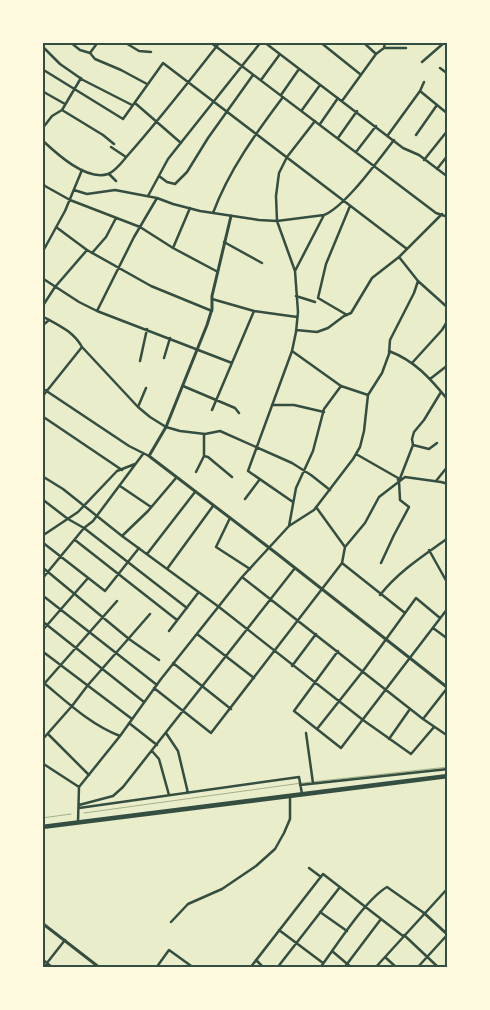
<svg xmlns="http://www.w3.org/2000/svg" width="490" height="1010" font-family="'IBM Plex Sans',sans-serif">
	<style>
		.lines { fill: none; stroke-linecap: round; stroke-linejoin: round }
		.stream { stroke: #a3b18a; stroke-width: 1 }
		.minor { stroke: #344e41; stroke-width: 2.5 }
		.tertiary { stroke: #344e41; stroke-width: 3 }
		.trunk { stroke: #344e41; stroke-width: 4.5 }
		.neatline { fill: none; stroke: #344e41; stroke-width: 2 }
	</style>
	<rect width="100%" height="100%" fill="#e9edc9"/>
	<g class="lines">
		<path class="stream" d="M84 813 302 783 448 767
			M42 818 71 814"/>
		<path class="minor" d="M70 42 80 50 90 53 98 42
			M124 42 139 51 151 52
			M210 42 436 213 448 217
			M264 42 403 148 419 155 448 177
			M320 42 360 74
			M363 42 376 54
			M42 46 60 64 83 80 132 105
			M384 48 385 42
			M90 53 95 59 121 70 147 84
			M422 62 445 42
			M440 68 448 74
			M42 69 123 119 163 63 407 249
			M81 78 62 110 103 135 114 144
			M261 80 280 54
			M42 91 65 104
			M420 91 448 114
			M281 95 299 69
			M342 101 376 54 384 48H406
			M135 103 181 143
			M302 110 320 85
			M320 124 338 98
			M42 129 52 116 62 110
			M388 135 420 91 424 82
			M416 135 437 105
			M338 138 357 111
			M42 140C57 154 86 181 108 174 116 171 123 161 128 155 160 119 190 80 220 42
			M111 147 126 157
			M356 152 376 126
			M424 160 448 130
			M437 169 448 155
			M109 174 116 181
			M159 176 167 182 175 184 187 172 208 138 253 75
			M42 183 45 186 70 200 140 227 173 248
			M74 190 87 194 115 190 157 198 173 204 200 211 259 220 277 221 324 215
			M148 196 168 159 261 42
			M190 208 173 248 218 272
			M213 213C229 170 256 133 283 97
			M56 227 87 250 151 286 212 311
			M224 242 262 263
			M42 253 65 211 82 170
			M92 253 106 237 116 218
			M295 271 277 221 276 196 279 173 287 157 315 121
			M42 278 79 302 97 311 232 363
			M418 281 447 307 448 311
			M296 296 315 302
			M212 299 254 311 297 317
			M42 307 55 287 87 250
			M97 311 134 237 157 198
			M347 315 318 298 326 264 350 206
			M42 316C58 325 73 331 82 347L138 407 150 417 166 427 180 431 205 434 220 431 292 463 311 475 330 490
			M42 326 49 320
			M296 330 317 332 328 328 344 316 351 313 372 278 399 257 442 214
			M292 351 341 386 368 395
			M389 351C415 361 430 378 448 400
			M164 358 170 338
			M140 361 147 329
			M412 363 442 330 448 320
			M430 379 448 365
			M183 386 235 408 239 413
			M42 388 129 446 149 456
			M42 397 82 347
			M272 405H294L324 412
			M138 407 146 388
			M212 410 254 311
			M42 416 122 470
			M204 434V456L208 457 232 477
			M413 445 412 439 414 432 424 420 441 392
			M356 454 398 478V480
			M196 472 204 456
			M42 476 63 489 122 536
			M176 478 148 511 122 536 219 607 363 720 411 754 434 727
			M436 481 448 466
			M120 486 151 507
			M42 499 68 519 84 528 93 521 143 454
			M245 499 260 479
			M293 502 248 471 292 351 296 332 298 312 295 271 324 215C345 207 379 159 394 140
			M316 507 345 547
			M230 518 216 547 250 569
			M289 526 296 488 313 451 324 409 341 386
			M42 536 78 512 117 471 135 464
			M75 540 177 620
			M42 542 105 591 139 548
			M429 550 448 584
			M147 554 195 492
			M342 563 405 613
			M381 563 394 535 409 507 400 500 399 481 413 445 429 449 437 443
			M42 567 129 639 159 660
			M167 569 213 506
			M242 577 423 719 448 736
			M42 579 84 528 187 608
			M42 595 157 685
			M380 595C399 571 423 556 448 538
			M42 621 144 702
			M433 628 448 639
			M42 631 88 578
			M169 631 198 593
			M197 634 254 678
			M42 651 132 719
			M338 651 294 711 341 748 448 608
			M173 663 231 709
			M292 666 316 634
			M44 683C68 703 91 725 120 736
			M44 684 117 601
			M154 688 211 733 342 563 345 547 365 523 379 497 405 477 441 482 448 484
			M423 719 448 687
			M129 723 157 745
			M317 729 363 671 416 598 440 618
			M166 733 178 751 188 793
			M306 733 313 783
			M48 734 89 775
			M389 739 410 709
			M42 740 72 706 88 685 150 614
			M152 751 159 759 169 795
			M42 763 79 787
			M300 785 448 769
			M79 805 113 796 123 787 295 568
			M79 808 299 777 302 794
			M78 822 79 787 120 736 161 679 242 577 289 526 314 510 353 459 360 447 364 431 368 395 382 373 389 354 390 340 414 293 418 281 399 257
			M309 868 321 877
			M320 912 347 931
			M171 922 188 904 222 889 256 866 275 849 284 833 290 819V796
			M279 930 323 963
			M404 935 439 968
			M332 951 352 968
			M385 957 397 968
			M42 959 53 968
			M256 960 264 968
			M43 968 65 940
			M156 968 169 950 194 968
			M250 968 323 874 403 936
			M277 968 340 887
			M320 968C337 945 365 900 387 887L424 913
			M344 968 381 919
			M375 968 448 888
			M417 968 448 934"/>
		<path class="tertiary" d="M231 216 212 296V309L207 325 166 427 149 456 276 553 448 688
			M424 913 448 935
			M42 923 100 968"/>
		<path class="trunk" d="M42 827 448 776"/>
	</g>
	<rect width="490" height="1010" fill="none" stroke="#fefae0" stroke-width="88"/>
	<rect x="44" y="44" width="402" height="922" class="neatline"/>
</svg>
